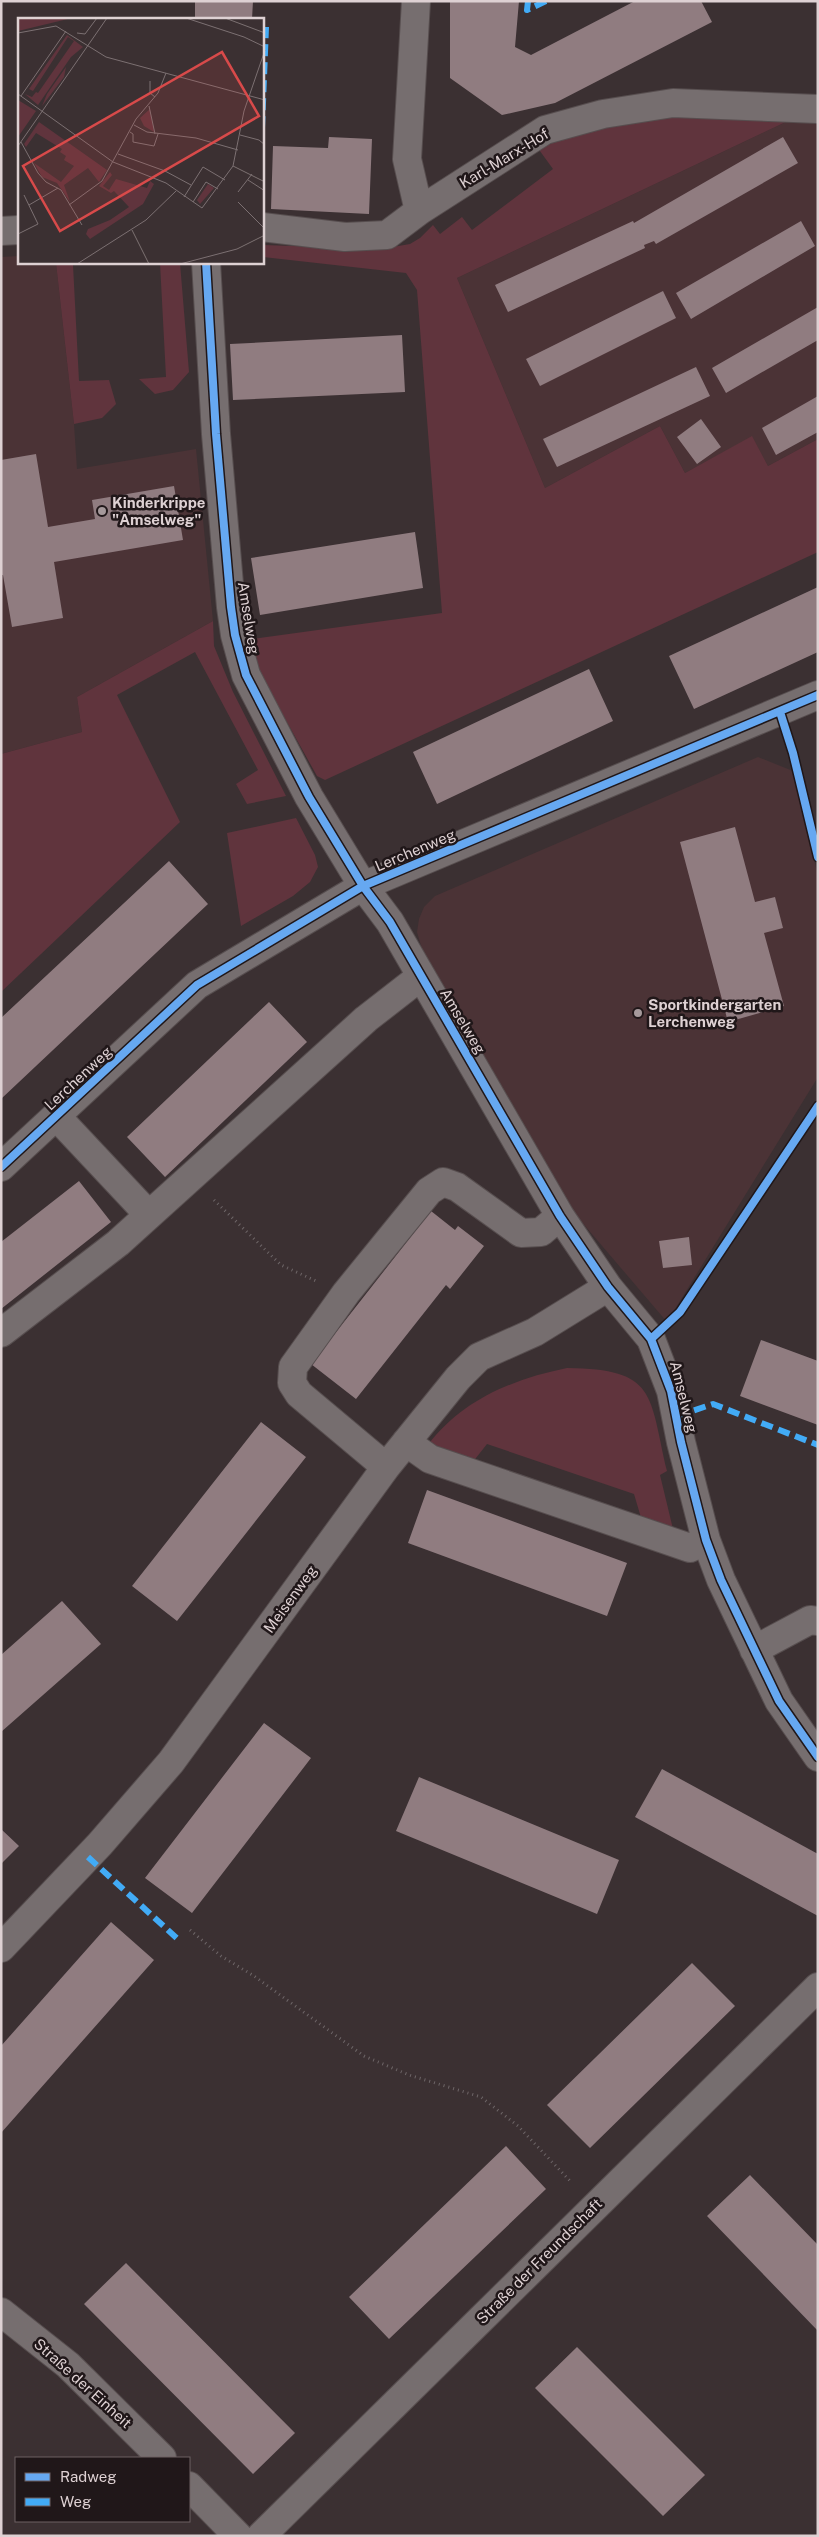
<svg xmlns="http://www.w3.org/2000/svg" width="819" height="2537" font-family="'Public Sans',sans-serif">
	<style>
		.built { fill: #4b3336 }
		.green { fill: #60343d }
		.building { fill: #907c80 }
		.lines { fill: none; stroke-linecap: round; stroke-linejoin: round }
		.minor-casing { stroke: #574e4f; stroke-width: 30 }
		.path { stroke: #6e6668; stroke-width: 3; stroke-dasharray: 1 4; stroke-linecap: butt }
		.minor { stroke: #766e6f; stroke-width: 28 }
		.quiet { stroke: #42abf6; stroke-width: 6; stroke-dasharray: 12 6; stroke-linecap: butt }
		.cycleway-casing { stroke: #201719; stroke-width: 11 }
		.cycleway { stroke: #66a8f1; stroke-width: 8 }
		.poi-dot { fill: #a5999b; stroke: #201719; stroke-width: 2 }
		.labels { text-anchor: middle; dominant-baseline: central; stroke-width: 5; stroke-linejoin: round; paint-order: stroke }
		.street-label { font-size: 15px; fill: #ded1d3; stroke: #201719 }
		.poi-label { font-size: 15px; font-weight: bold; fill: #ded1d3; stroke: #201719; text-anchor: start }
		.inset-road { fill: none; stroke: #7c7072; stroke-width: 1 }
		.view { fill: #d84a4a; fill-opacity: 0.15; stroke: #d84a4a; stroke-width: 2.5 }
		.inset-edge { fill: none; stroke: #ded1d3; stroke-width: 2.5 }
	</style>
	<rect width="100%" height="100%" fill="#3b3032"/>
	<path class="built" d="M790 120 818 122V439L768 466 752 437 685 473 660 426 545 488 457 278Z
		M19 256V262L56 263 74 424 77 469 196 449 213 621 77 697 82 732 1 754V257Z
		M758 757 793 771 818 876V1077L667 1322 574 1213 422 949 417 932 419 919 424 907 435 896Z"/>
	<path class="green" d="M684 114 790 120 457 278 545 488 660 426 685 473 752 436 768 466 818 439V552L325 780 317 776 258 670 253 639 442 613 417 290 406 273 263 257V245L381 249 410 244 420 238 433 225 440 234 462 217 472 230 553 169 537 147 616 122Z
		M56 263H114L73 265 79 381 109 380 116 404 102 418 74 424Z
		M160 263H180L189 372 173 390 155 394 139 379 166 377Z
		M213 621 214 646 233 692 286 796 247 804 236 784 258 770 195 652 117 695 180 822 1 992V754L82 732 77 697Z
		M296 818 315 855 318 867 310 882 293 896 241 926 227 833Z
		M567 1368C657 1369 649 1394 667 1471L660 1475 673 1529 642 1521 634 1494 487 1444 472 1463 428 1445C462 1400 513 1379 567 1368Z"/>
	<path class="building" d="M195 1H253L252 19H195Z
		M450 1H519L515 47 531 55 635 1H701L712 22 555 103 502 115 450 78Z
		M329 137 372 139 369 214 271 209 273 146 328 148Z
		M783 137 798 163 656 244 654 241 644 245 645 248 508 312 495 285 633 221 634 223Z
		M801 221 815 246 691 319 676 293Z
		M663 291 676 318 540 386 526 359Z
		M818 307V340L726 393 712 368Z
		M402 335 405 392 233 400 230 344Z
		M696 367 710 396 557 467 543 439Z
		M818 396V432L776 455 762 428Z
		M701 419 721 447 697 464 677 437Z
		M36 454 48 527 95 519 92 500 174 486 183 540 54 562 63 618 12 627 3 575H1V460Z
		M415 532 423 588 260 615 251 558Z
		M818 587V652L694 709 669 656Z
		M589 669 613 721 437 804 413 752Z
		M735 827 755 902 775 897 783 928 764 933 784 1006 728 1022 680 842Z
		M169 861 208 904 1 1099V1018Z
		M269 1002 307 1042 165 1177 127 1137Z
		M79 1181 111 1222 1 1309V1242Z
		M431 1211 455 1230 458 1226 484 1246 450 1289 446 1285 356 1399 311 1364Z
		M689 1237 692 1265 663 1268 659 1241Z
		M761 1340 818 1361V1425L740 1396Z
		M261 1422 306 1457 177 1621 132 1586Z
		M427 1490 627 1563 607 1616 408 1543Z
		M62 1601 101 1644 1 1732V1655Z
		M264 1723 311 1758 192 1913 145 1878Z
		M662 1769 818 1854V1916L635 1817Z
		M419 1777 619 1860 597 1914 396 1831Z
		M1 1829 19 1846 1 1864Z
		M111 1922 154 1960 1 2133V2046Z
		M692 1963 735 2006 590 2148 547 2105Z
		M506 2146 546 2189 389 2339 349 2297Z
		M750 2175 818 2245V2331L707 2216Z
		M126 2263 295 2433 253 2474 84 2304Z
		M577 2347 705 2475 663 2516 535 2388Z"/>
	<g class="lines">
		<defs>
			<path id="minor" d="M416 1 407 159 419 211
				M262 227 345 237 387 235 419 211 545 130 603 114 673 103 818 109
				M1 231 19 230
				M206 262 216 434 231 607 235 635 246 675 309 797 363 886 390 922 560 1216 608 1287 651 1339 671 1391 681 1442 706 1540 721 1580 779 1701 818 1757
				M57 1117 149 1215
				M1 1167 197 985 363 886 818 695
				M1 1333 118 1243 366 1019 420 977
				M406 1442 430 1459 690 1548 706 1540
				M386 1467 299 1394 292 1383 293 1367 346 1293 429 1191 443 1182 457 1187 521 1233 541 1232 560 1216
				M754 1650 810 1620 818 1621
				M1 1948 100 1844 171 1762 386 1467 458 1378 479 1357 535 1332 608 1287
				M1 2312 68 2365 162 2458
				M189 2486 238 2536
				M261 2536 818 1987"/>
		</defs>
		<use href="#minor" class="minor-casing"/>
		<path class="path" d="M214 1200 281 1265 316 1281
			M190 1930 221 1956 254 1976 364 2056 409 2075 481 2097 518 2126 572 2183"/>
		<use href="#minor" class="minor"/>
		<path class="quiet" d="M528 1 527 10 546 1
			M262 128 266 27
			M677 1416 713 1404 818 1445
			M88 1857 181 1942"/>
		<defs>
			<path id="cycleway" d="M206 262 216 434 231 607 235 635 246 675 309 797 363 886 390 922 560 1216 608 1287 651 1339 671 1391 681 1442 706 1540 721 1580 779 1701 818 1757
				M780 712 793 753 818 857
				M1 1167 197 985 363 886 818 695
				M651 1339 680 1312 818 1106"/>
		</defs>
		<use href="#cycleway" class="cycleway-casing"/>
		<use href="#cycleway" class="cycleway"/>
	</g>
	<g class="poi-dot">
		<circle cx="102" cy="511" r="5"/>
		<circle cx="638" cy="1013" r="5"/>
	</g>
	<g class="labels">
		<g class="street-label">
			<text transform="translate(504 158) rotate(-31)">Karl-Marx-Hof</text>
			<text transform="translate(249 618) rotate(81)">Amselweg</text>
			<text transform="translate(415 850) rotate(-23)">Lerchenweg</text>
			<text transform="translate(463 1021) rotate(59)">Amselweg</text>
			<text transform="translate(78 1078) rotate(-43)">Lerchenweg</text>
			<text transform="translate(684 1397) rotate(76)">Amselweg</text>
			<text transform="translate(290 1599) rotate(-54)">Meisenweg</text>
			<text transform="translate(539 2261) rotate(-45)">Straße der Freundschaft</text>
			<text transform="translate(83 2383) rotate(42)">Straße der Einheit</text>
		</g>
		<g class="poi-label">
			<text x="112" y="502">Kinderkrippe<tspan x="112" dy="17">"Amselweg"</tspan></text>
			<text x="648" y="1004">Sportkindergarten<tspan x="648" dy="17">Lerchenweg</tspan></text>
		</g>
	</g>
	<g transform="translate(18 18)">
		<rect width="246" height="246" fill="#3b3032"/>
		<path d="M0 0H54L0 13ZM49 17 65 29 53 39 20 87 7 76 14 79 18 74 20 75 56 23 50 19 15 73 11 71ZM48 49 46 59 24 88 29 76ZM0 82 18 93 0 119ZM132 91 136 114 126 108 122 100ZM21 104 89 152 81 164 70 150 46 167 52 184 39 165 24 159 16 145 43 164 56 148 46 142 48 138 42 134 44 131 18 115 8 129 6 126ZM92 154 94 157 85 168 91 172 98 161 129 170 132 163 136 166 125 186 72 221 68 216 70 211 92 202 111 189 96 173 93 175 81 168ZM190 166 196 170 182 186 179 182Z" fill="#60343d"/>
		<path class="inset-road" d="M168 0 226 19 247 29M207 0 247 15M0 15 38 8 88 39 247 82M59 15 67 16 79 0M132 63V75L137 79M0 76 95 144 148 165 184 190 215 148 226 93 247 32M3 78 48 13M131 88 137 116M116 107 129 114 178 120 220 132M112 114 115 116V124L136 128 140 116M222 117 241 122 247 127M3 124 20 155 28 164 43 172 64 207M0 128 89 0M100 136 147 153 173 167M215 148 247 164M230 162 247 173M220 174 234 156M166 179 185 149 207 162M175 184 188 164 200 171M220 184 247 211M11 187 40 170M51 187 84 163 118 101 140 75 148 55M114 212 131 246M0 216 20 206 6 177M59 246 128 202 158 173M162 246 219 231 247 217"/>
		<path class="view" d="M204 34 241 98 42 213 5 148Z"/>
		<rect width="246" height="246" class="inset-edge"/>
	</g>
	<rect width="819" height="2537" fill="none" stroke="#ded1d3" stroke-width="5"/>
	<rect x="15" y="2457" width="175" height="65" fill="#201719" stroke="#6c6163"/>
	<rect x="25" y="2473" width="25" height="8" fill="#66a8f1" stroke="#6c6163"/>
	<text x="60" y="2482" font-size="15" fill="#ded1d3">Radweg</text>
	<rect x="25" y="2498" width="25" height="8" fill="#42abf6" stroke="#6c6163"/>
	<text x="60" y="2507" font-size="15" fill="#ded1d3">Weg</text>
</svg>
